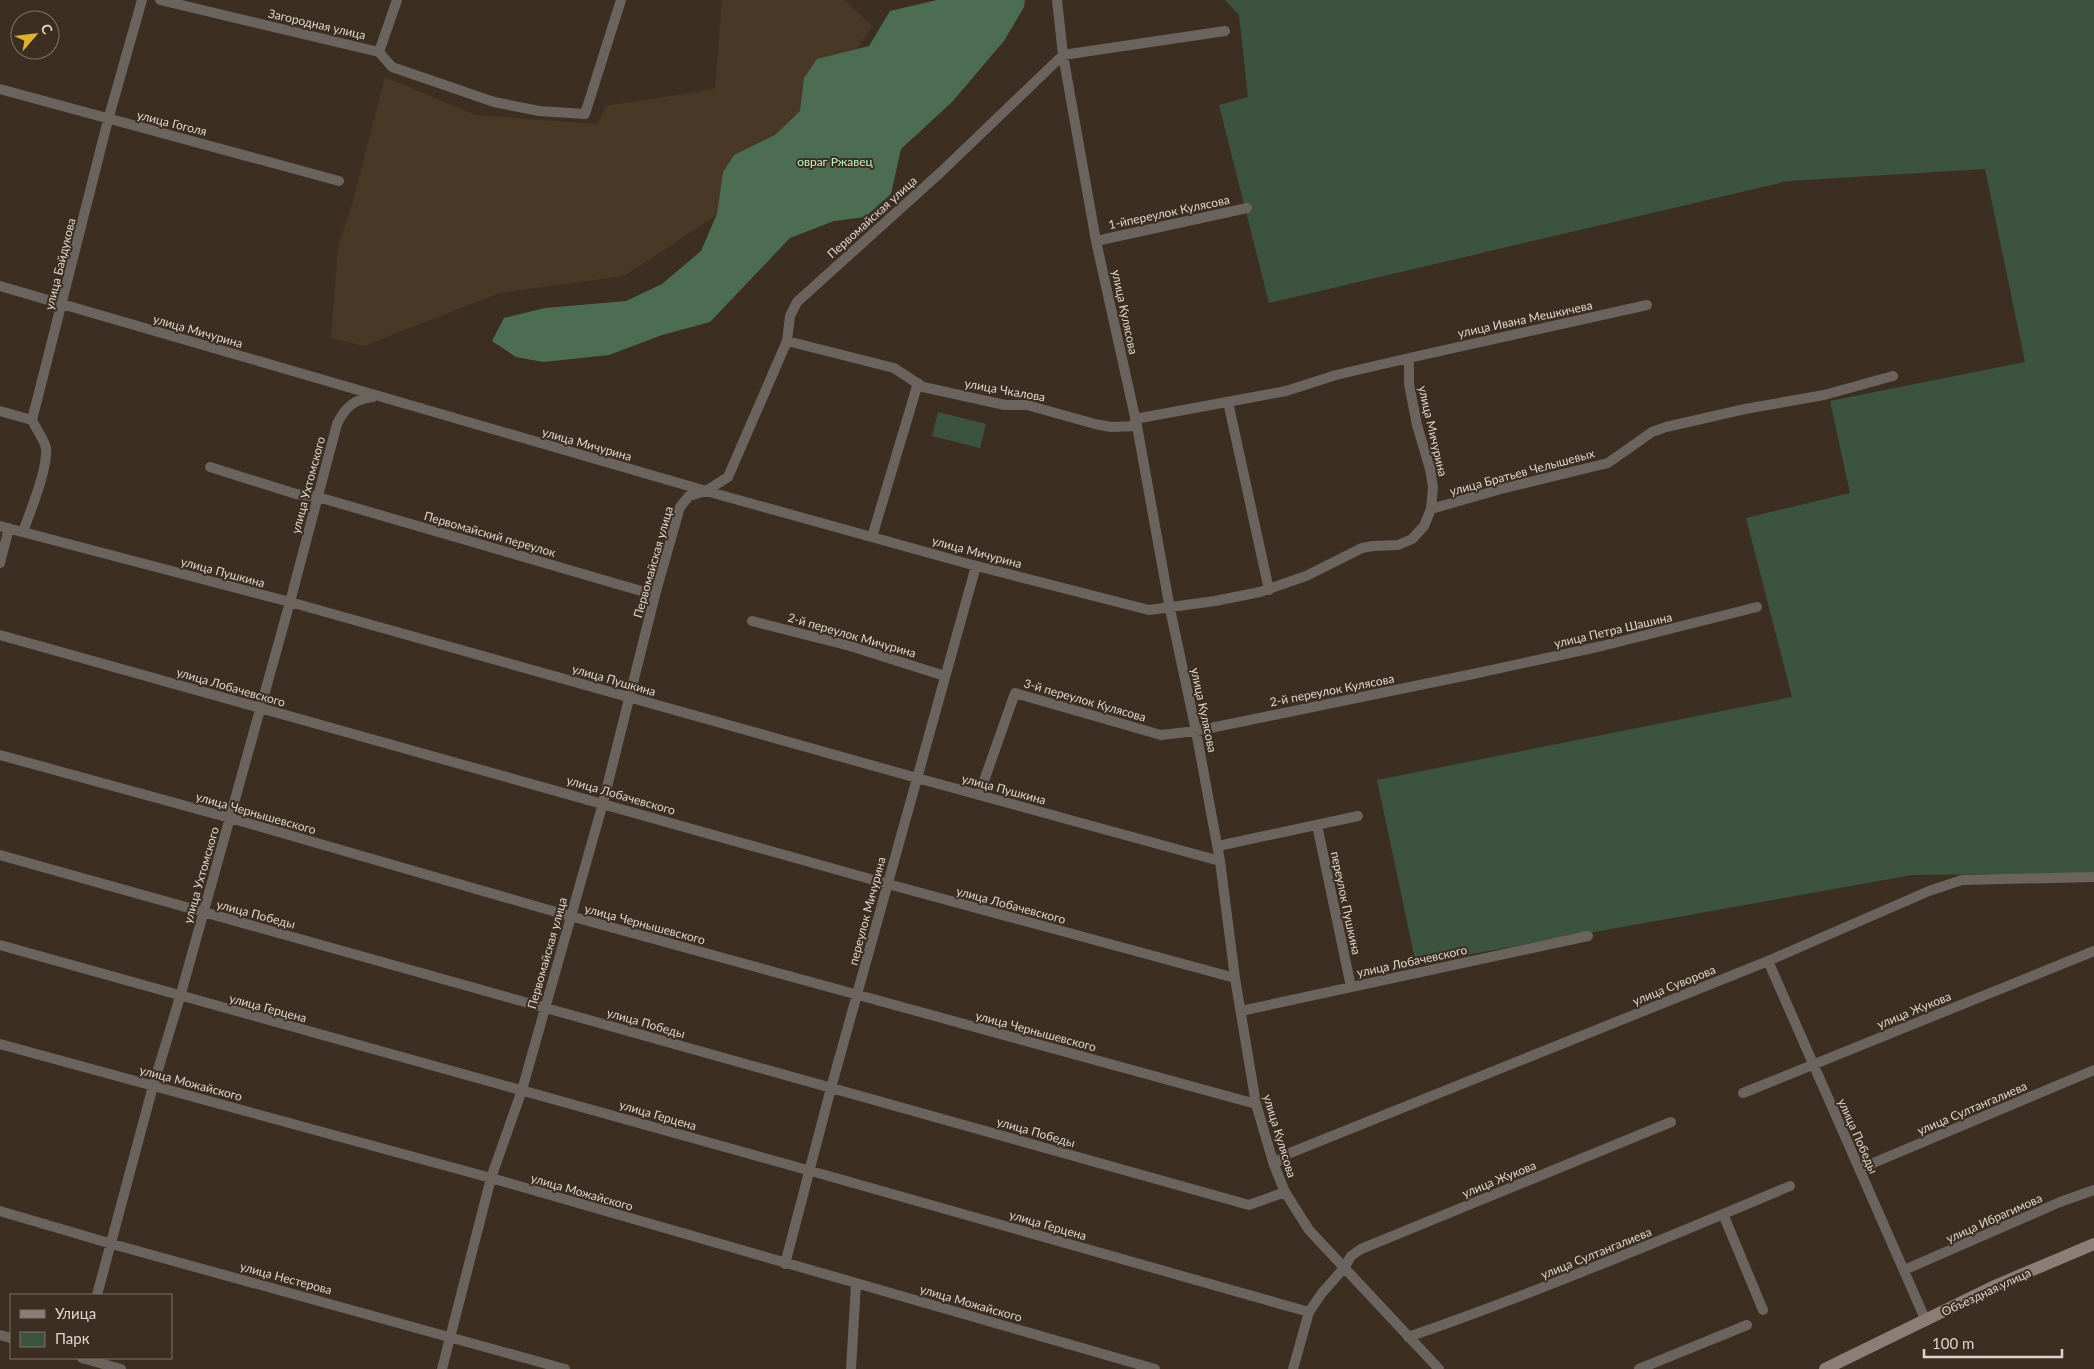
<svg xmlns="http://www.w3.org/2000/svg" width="2094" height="1369" font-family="Lato,sans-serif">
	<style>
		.built { fill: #4a3826 }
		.green { fill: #3c5340 }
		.forest { fill: #4c6d52 }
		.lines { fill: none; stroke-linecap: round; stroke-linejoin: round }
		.street { stroke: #6b635e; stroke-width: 10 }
		.secondary { stroke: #8a7e76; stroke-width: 12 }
		.labels { text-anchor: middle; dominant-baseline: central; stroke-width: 4; stroke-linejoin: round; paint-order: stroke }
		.street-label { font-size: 12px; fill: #ded6ce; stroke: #3c2f22 }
		.park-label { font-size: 12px; fill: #bbf5c6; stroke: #3c2f22 }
	</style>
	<rect width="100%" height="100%" fill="#3c2f22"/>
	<path class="built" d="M722 0H844L872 26 809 117 720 213 624 276 499 293 364 346 331 338 338 246 352 205 385 77 475 115 597 124 606 106 715 89Z"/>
	<path class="green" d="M1225 0H2094V873L1912 875 1416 964 1377 780 1792 697 1746 518 1850 493 1830 401 2025 362 1985 169 1788 181 1269 303 1219 105 1248 97 1239 15Z
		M938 412 986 424 980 448 932 436Z"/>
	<path class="forest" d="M937 0H1025L1024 7 1004 41 952 102 901 149 891 194 865 217 834 221 790 238 710 322 662 335 609 355 543 362 516 357 492 341 504 318 545 308 626 301 662 284 701 251 717 214 723 172 734 155 775 135 800 111 804 78 817 59 869 46 890 11Z"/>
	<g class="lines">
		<path class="street" d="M160 0 379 52 392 67 494 102 539 111 585 114 621 0
			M1057 0 1063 55 1096 241 1137 426 1170 609 1196 731 1220 861 1235 978 1256 1104 1274 1165 1285 1192 1309 1230 1439 1369
			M379 52 397 0
			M0 89 339 181
			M1096 241 1247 208
			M0 286 706 491 969 564 1149 610 1215 601 1260 592 1306 576 1362 548 1373 546 1398 545 1412 539 1424 526 1431 509 1433 487 1430 469 1417 425 1409 384V358
			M787 341 894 368 923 387 1005 405H1027L1095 424 1111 427 1137 426
			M1228 402 1269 590
			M0 411 32 420
			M1135 419 1286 391 1336 375 1409 358 1647 305
			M210 467 296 494 318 497 655 595
			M1431 509 1501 489 1608 463 1652 432 1666 427 1745 409 1824 395 1893 376
			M0 526 290 602 917 778 1220 861
			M23 532C30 512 48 469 46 448 44 439 36 429 32 420L108 120 142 0
			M872 537 918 383
			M0 563 9 528
			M752 621 850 646 945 676
			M0 635 888 884 1235 978
			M0 755 230 818 570 916 1256 1104
			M979 795 1015 693 1161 735 1196 731 1473 674 1602 646 1757 607
			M1317 825 1351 987
			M1218 846 1358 816
			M0 855 1249 1205 1285 1192
			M0 945 811 1171 1309 1312
			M1768 961 1926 1321
			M1241 1011 1588 936
			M0 1044 491 1178 1155 1369
			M1743 1093 2094 951
			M1274 1165 1285 1155 1768 961 1929 891 1962 880 2094 877
			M1859 1169 2094 1070
			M0 1211 112 1244 565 1369
			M1723 1214 1763 1310
			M785 1264 831 1088 976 566
			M1904 1270 2060 1202 2094 1190
			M97 1295 153 1086 180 997 290 602 337 424C345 407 355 399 373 397
			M0 1335 11 1338
			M1408 1337C1538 1292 1664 1239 1790 1186
			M82 1358 121 1369
			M442 1369 491 1178 522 1090 603 803 655 595 680 507 689 496 706 491 728 477 787 341 790 316 797 302 941 172 1063 55 1225 31
			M851 1369 856 1284
			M1293 1369 1309 1312 1322 1293 1344 1268 1351 1256 1361 1249 1671 1122
			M1639 1369 1747 1325"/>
		<path class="secondary" d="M1825 1369 1997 1285 2094 1244"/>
	</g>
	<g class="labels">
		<g class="street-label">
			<text transform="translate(317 24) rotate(13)">Загородная улица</text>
			<text transform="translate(172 123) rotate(14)">улица Гоголя</text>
			<text transform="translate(1169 212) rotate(-12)">1-йпереулок Кулясова</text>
			<text transform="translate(872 217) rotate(-42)">Первомайская улица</text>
			<text transform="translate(60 264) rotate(-76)">улица Байдукова</text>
			<text transform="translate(1125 312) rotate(78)">улица Кулясова</text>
			<text transform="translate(1525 319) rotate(-12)">улица Ивана Мешкичева</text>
			<text transform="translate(198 331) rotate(16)">улица Мичурина</text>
			<text transform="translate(1005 390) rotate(10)">улица Чкалова</text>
			<text transform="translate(1433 431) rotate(77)">улица Мичурина</text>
			<text transform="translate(587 444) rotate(16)">улица Мичурина</text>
			<text transform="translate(1522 472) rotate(-15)">улица Братьев Челышевых</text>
			<text transform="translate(308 485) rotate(-75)">улица Ухтомского</text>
			<text transform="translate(490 534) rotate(16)">Первомайский переулок</text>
			<text transform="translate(977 552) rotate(15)">улица Мичурина</text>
			<text transform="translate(653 562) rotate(-74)">Первомайская улица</text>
			<text transform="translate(223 572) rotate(15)">улица Пушкина</text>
			<text transform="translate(1613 630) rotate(-13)">улица Петра Шашина</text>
			<text transform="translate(852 635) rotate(16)">2-й переулок Мичурина</text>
			<text transform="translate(614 680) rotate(16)">улица Пушкина</text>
			<text transform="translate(231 687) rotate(16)">улица Лобачевского</text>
			<text transform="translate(1332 690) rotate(-11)">2-й переулок Кулясова</text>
			<text transform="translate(1085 700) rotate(16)">3-й переулок Кулясова</text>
			<text transform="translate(1204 710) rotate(78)">улица Кулясова</text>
			<text transform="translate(1004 789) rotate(15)">улица Пушкина</text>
			<text transform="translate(621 795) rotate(16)">улица Лобачевского</text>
			<text transform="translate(256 813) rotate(16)">улица Чернышевского</text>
			<text transform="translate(201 875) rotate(-74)">улица Ухтомского</text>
			<text transform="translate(1346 903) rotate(78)">переулок Пушкина</text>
			<text transform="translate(1011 905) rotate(15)">улица Лобачевского</text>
			<text transform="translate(867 911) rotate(-75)">переулок Мичурина</text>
			<text transform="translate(256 914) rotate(15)">улица Победы</text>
			<text transform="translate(645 924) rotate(15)">улица Чернышевского</text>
			<text transform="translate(547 953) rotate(-74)">Первомайская улица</text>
			<text transform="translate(1412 961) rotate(-12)">улица Лобачевского</text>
			<text transform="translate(1674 985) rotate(-22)">улица Суворова</text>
			<text transform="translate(268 1008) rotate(15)">улица Герцена</text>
			<text transform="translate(1914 1010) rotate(-22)">улица Жукова</text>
			<text transform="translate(646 1023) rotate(16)">улица Победы</text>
			<text transform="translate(1036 1031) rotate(15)">улица Чернышевского</text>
			<text transform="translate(191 1083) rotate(15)">улица Можайского</text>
			<text transform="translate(1972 1108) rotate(-23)">улица Султангалиева</text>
			<text transform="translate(658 1115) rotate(16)">улица Герцена</text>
			<text transform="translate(1036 1132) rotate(16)">улица Победы</text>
			<text transform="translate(1280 1136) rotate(73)">улица Кулясова</text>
			<text transform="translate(1858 1136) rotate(66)">улица Победы</text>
			<text transform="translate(1499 1179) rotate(-22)">улица Жукова</text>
			<text transform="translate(582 1192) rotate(16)">улица Можайского</text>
			<text transform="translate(1994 1218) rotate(-24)">улица Ибрагимова</text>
			<text transform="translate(1048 1225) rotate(16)">улица Герцена</text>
			<text transform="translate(1596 1253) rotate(-22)">улица Султангалиева</text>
			<text transform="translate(286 1278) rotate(15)">улица Нестерова</text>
			<text transform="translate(1986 1292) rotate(-25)">Объездная улица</text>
			<text transform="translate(971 1303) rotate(16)">улица Можайского</text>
		</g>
		<g class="park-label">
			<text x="835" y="161">овраг Ржавец</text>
		</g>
	</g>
	<rect x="10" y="1294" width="162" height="65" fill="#3c2f22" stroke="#7d7267"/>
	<rect x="20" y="1310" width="25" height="8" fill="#8a7e76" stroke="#7d7267"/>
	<text x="55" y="1319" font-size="15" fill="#ded6ce">Улица</text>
	<rect x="20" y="1332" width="25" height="15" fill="#3c5340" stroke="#7d7267"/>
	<text x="55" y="1344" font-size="15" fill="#ded6ce">Парк</text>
	<g transform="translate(35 35) rotate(62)"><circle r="24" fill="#3c2f22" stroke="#7d7267"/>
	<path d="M0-4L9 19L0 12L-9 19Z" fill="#deb133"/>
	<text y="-8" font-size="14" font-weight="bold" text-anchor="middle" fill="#ded6ce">С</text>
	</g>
	<path d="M1924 1349v8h138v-8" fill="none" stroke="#ded6ce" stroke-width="2.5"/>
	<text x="1932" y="1349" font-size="15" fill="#ded6ce" stroke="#3c2f22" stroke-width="4" paint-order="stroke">100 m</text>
</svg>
